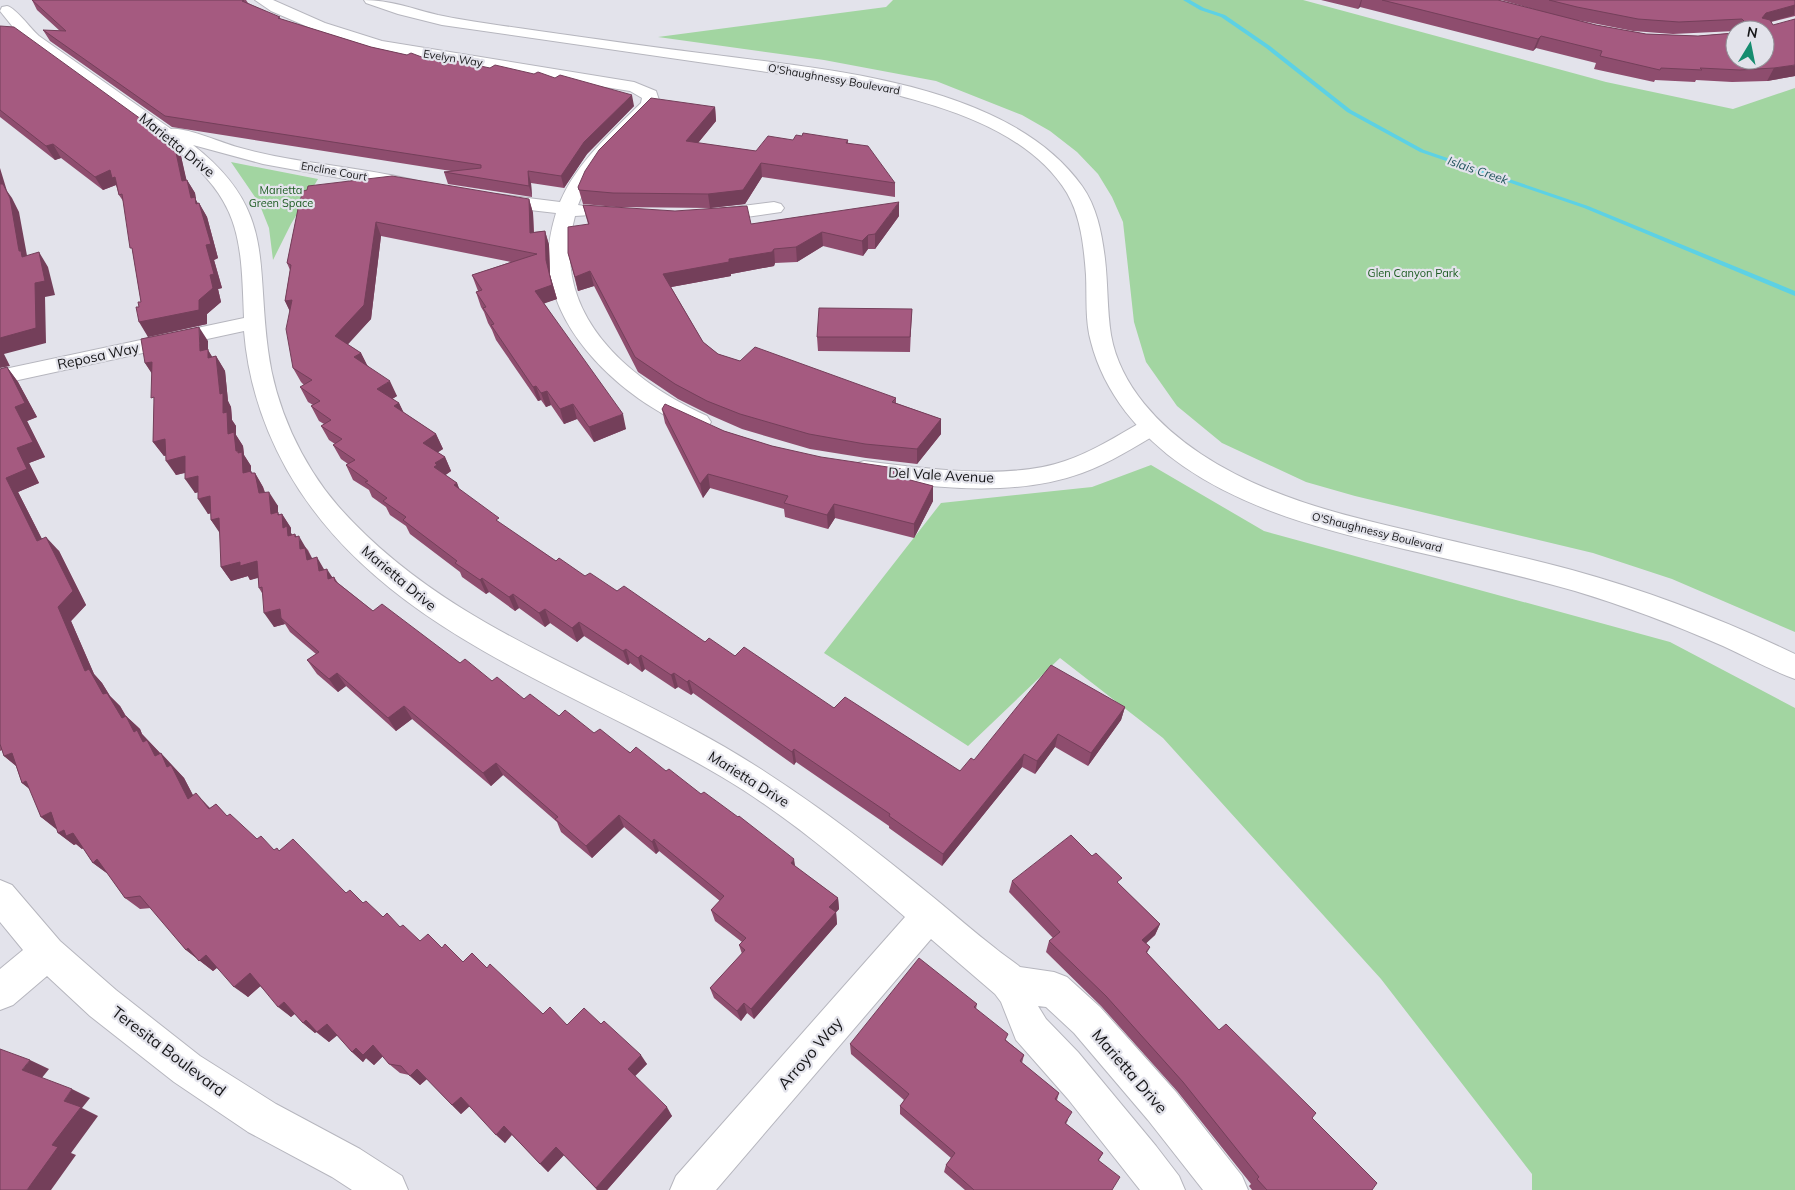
<svg xmlns="http://www.w3.org/2000/svg" width="1795" height="1190" font-family="Mulish,sans-serif">
	<style>
		.green { fill: #a2d5a1 }
		.lines { fill: none; stroke-linecap: round; stroke-linejoin: round }
		.stream { fill: #5dd1e4; fill-rule: evenodd }
		.minor-casing { stroke: #b6b6be; stroke-width: 2 }
		.major-casing { stroke: #b6b6be; stroke-width: 2 }
		.minor { fill: #fff; fill-rule: evenodd }
		.major { fill: #fff; fill-rule: evenodd }
		.wall { fill: #8e4d6e; fill-rule: evenodd }
		.shaded-wall { fill: #743f5a }
		.building { fill: #a55a80; stroke: #743f5a }
		.labels { text-anchor: middle; dominant-baseline: central; stroke-width: 4.5; stroke-linejoin: round; paint-order: stroke }
		.far-street-label { font-size: 11px; fill: #161618; stroke: #e3e3eb }
		.far-park-label { font-size: 11px; fill: #1c5b21; stroke: #e3e3eb }
		.far-water-label { font-size: 12px; font-style: italic; fill: #22545d; stroke: #e3e3eb }
		.street-label { font-size: 14px; fill: #161618; stroke: #e3e3eb }
		.near-street-label { font-size: 16px; fill: #161618; stroke: #e3e3eb }
	</style>
	<rect width="100%" height="100%" fill="#e3e3eb"/>
	<path class="green" d="M893 0H1303L1606 82 1733 109 1795 88V632L1672 579 1593 553 1355 496 1306 482 1222 443 1177 406 1146 362 1134 322 1123 222 1112 197 1098 174 1077 152 1050 131 1022 115 936 81 824 60 658 37 886 7Z
		M231 162 318 179 291 224 273 260 269 228 259 203Z
		M1151 465 1264 531 1670 642 1795 708V1190H1532V1174L1381 979 1163 738 1060 658 968 746 824 653 941 503 1092 487Z"/>
	<g class="lines">
		<path class="stream" d="M1183 0H1190L1204 8 1225 15 1270 46 1351 110 1424 150 1588 206 1795 291V296L1584 208 1420 152 1347 112 1266 48 1221 17 1200 10Z"/>
		<defs>
			<path id="minor" d="M255 0H273L325 23 382 41 634 82 656 91 659 100 653 110C625 139 593 166 578 205L591 207 594 211 591 215 575 216C549 313 627 379 707 416L711 422 707 428C691 432 673 420 658 411 608 381 554 328 549 266 547 248 551 230 556 213L495 206 488 204 485 200 488 196 495 194 560 202C577 162 611 133 641 103L642 98 630 91 381 51 315 30 271 11Z
				M7 6C16 8 30 28 39 36L171 129C183 126 223 143 237 147 296 164 358 166 418 181L420 185 418 189 411 191 263 164 193 145C275 209 256 260 268 350 275 406 301 463 338 506 436 617 570 662 696 731 782 777 858 836 933 897 954 914 974 932 995 948 1003 955 1012 960 1020 967L1054 972 1067 977 1100 1007 1176 1092 1242 1176 1248 1190H1203L1148 1120 1074 1033 1046 1007 1038 1006 1046 1019 1078 1052 1156 1146 1179 1176 1185 1190H1140L1068 1099 1016 1040 1001 1002 995 994 931 939 716 1190H670L676 1176 905 917C847 867 788 816 722 777 572 687 379 632 287 470 263 427 248 381 244 331L0 384V370L244 318C241 236 241 201 173 147L27 42 17 32 0 11 2 7Z
				M774 202 781 204 784 208 781 212 711 222 704 220 701 216 704 212 711 210Z
				M1151 419 1159 421 1163 427 1159 433C1134 447 1110 463 1082 473 1013 498 935 487 864 479L855 476 852 470 855 464 864 461C923 468 1008 481 1065 461 1092 452 1117 436 1143 421Z
				M0 880 12 885 60 941 116 990 200 1056 276 1104 360 1149 402 1176 408 1190H352L332 1177 248 1132 174 1082 90 1016 47 976 13 1005 0 1010V969L23 950 0 922Z"/>
			<path id="major" d="M364 0C390 0 413 9 438 15 471 22 505 26 539 31 598 39 657 48 716 55 831 70 1009 84 1082 186 1097 207 1102 234 1105 259 1108 284 1107 310 1111 335 1120 386 1160 427 1201 454 1266 497 1341 515 1415 532 1468 545 1520 556 1572 570 1649 591 1724 620 1795 654V679C1770 670 1747 657 1723 646 1675 625 1625 606 1575 591 1519 575 1461 562 1404 549 1327 531 1248 511 1183 466 1140 436 1104 393 1091 342 1085 321 1087 297 1086 275 1084 248 1081 217 1067 193 1024 123 924 101 850 84L442 25 398 14 366 3Z"/>
		</defs>
		<use href="#minor" class="minor-casing"/>
		<use href="#major" class="major-casing"/>
		<use href="#minor" class="minor"/>
		<use href="#major" class="major"/>
	</g>
	<path class="wall" d="M32 0H246L248 3 281 19 371 47 407 55 448 62 634 106 587 154 564 188 531 183 532 197 448 184 444 172 451 171 172 127 50 41 43 30 60 31 37 10Z
		M1321 0H1498L1544 12 1501 0H1795V16L1771 22 1795 76 1767 81 1732 82 1696 80 1695 82 1655 80 1654 82 1594 69 1596 63 1536 48 1533 51 1360 7 1358 9ZM1577 20 1633 31 1673 34 1735 31V30H1765L1698 36 1646 34 1596 25Z
		M0 26 181 156 186 180H187L195 193 196 200 198 204 199 203 207 217 218 258 214 260 222 288 218 289 221 302 207 314V324L148 337 139 307 141 302 133 254 123 201 119 195 116 185 103 190 61 158 55 160 0 117Z
		M715 107 716 121 698 143 756 151 793 140H848V143L895 183V197L762 177 745 204 710 208 616 207 583 204 578 187Z
		M529 199 533 213 534 232 545 231 549 245 550 275 557 299 544 303 626 429 594 442 577 419 564 424 551 405 546 407 541 400 538 401 496 340 492 330 488 323 484 312 481 307 476 292 478 291 472 275 511 262 381 236 371 319 347 344 361 353 367 365 397 396 392 399 399 403 403 412 436 434 443 449 437 452 445 457 451 471 445 475 457 483 459 489 501 524 556 561 585 576 617 591 705 642 735 656 834 708 960 771 974 760 1125 707 1121 720 1088 766 1055 747 1035 774 1022 767 942 866 889 828V826L796 762 794 765 693 693 691 695 678 687 675 689 645 669 642 672 630 663 628 665 584 636 577 642 550 623 545 627 519 608 515 611 489 592 486 594 462 577 460 572 410 534 406 526 390 515 386 507 372 497 369 490 353 480 346 465 348 464 341 459 333 445 335 444 329 440 321 426 324 424 319 421 311 406 313 405 308 402 300 387 304 385 301 382 293 368 290 311 285 301 290 270 287 263 299 204Z
		M583 205 751 224 899 216 875 249H868L863 256 823 246 797 262 775 263 774 266 731 274V276L671 287 703 342 718 354 740 361 896 398V403L941 419V434L917 464 866 458 810 449 742 429 710 415 678 399 638 372 594 286 578 291 568 253 588 224Z
		M912 309 910 352 818 351 817 337Z
		M208 341V350L212 357 216 356 225 371 228 401 231 407 232 420 236 426V435L243 446 244 455 251 466V472L252 473H255L263 487 265 492 278 506V513L279 515 282 514 291 528V533L292 535 296 537 308 550 312 558 333 578 334 577 338 583 373 611 460 663 524 699 594 733 666 771 838 898 839 909 836 912 837 924 754 1019 747 1013 741 1021 714 998 710 988 742 954 739 945 742 942 715 921 711 910 720 901 659 851 656 854 624 827 592 858 561 832 557 822 503 775 491 786 412 719 396 731 346 686 338 692 317 674 307 660 316 654 290 632 285 624 274 627 262 593 259 588 258 578 250 580 248 576 231 581 221 567 220 532 211 520V513L208 514 198 492 195 493 185 473 176 475 166 455 164 456 153 442 154 402 152 373 145 363Z
		M7 367 18 382 37 417 27 421 45 457 29 463 39 483 18 492 42 539 59 551 86 605 71 621 94 674 102 683 110 696 120 706 126 716 140 729 142 734 184 778 193 795 210 808 216 804 227 816 257 839 274 850 279 851 346 893 363 903 383 917 400 927 420 941 442 948 463 962 487 968 543 1014 567 1025 601 1024 647 1064 635 1076 672 1116 607 1190H597L564 1155 548 1172 512 1135 505 1143 469 1106 461 1114 452 1105 427 1079 420 1085 409 1075 400 1073 389 1064 383 1056 374 1065 366 1058 363 1062 352 1052 337 1035 329 1042 316 1032 315 1033 303 1023 295 1014 291 1017 260 986 248 997 217 968 213 971 186 950 151 908 140 909 125 898 108 874 93 863 83 848 82 849 76 844 74 845 58 833 57 829 41 817 30 789 22 783 16 766 4 756 2 750 0 751Z
		M662 409 724 431 772 446 933 486V501L914 538 835 518 828 529 785 517 784 509 710 488 703 498 665 423Z
		M1012 881 1120 885 1160 924 1155 935 1146 943 1150 947 1147 953 1219 1030 1312 1118 1372 1190H1252L1249 1186 1251 1184 1177 1091 1101 1006 1046 952 1049 941 1053 938 1009 892Z
		M977 1004 976 1009 1007 1041 1024 1055 1022 1063 1059 1093 1057 1100 1068 1120 1066 1124 1103 1153 1099 1160 1112 1190H965L944 1172 946 1165 951 1158 900 1114V1106L904 1100 851 1054 850 1044Z"/>
	<path class="shaded-wall" d="M1361 0H1362L1360 7 1358 9Z
		M1795 5 1794 15 1759 25 1762 18 1766 13Z
		M1541 36 1536 48 1533 51 1538 39Z
		M1795 65V76L1767 81 1774 68Z
		M632 95 634 106 587 154 564 188 561 176 584 142Z
		M715 107 716 121 688 155 686 141Z
		M174 143 181 156 190 195 182 181Z
		M53 144 61 158 55 160 46 146Z
		M761 163 762 177 745 204 710 208 708 194Z
		M0 168 7 191 12 198 19 212 28 261 22 257 19 251 0 185Z
		M110 170 115 177 120 192 116 185 103 190 95 177Z
		M528 171 531 183 532 197 529 186Z
		M187 180 195 193 196 200 200 207 199 203 207 217 218 258 214 260 222 288 218 289 221 302 207 314V324L148 337 139 322 191 198Z
		M529 199 533 213 534 247 530 233Z
		M899 202V216L875 249V234Z
		M376 222 381 236 371 319 342 351 335 336Z
		M545 231 549 245 550 275 557 299 540 305 535 291 546 260Z
		M822 232 823 246 797 262 796 247Z
		M868 235V249L863 256 862 241Z
		M774 249 775 263 774 266 731 274V276L666 288 663 274Z
		M39 252 48 267 55 295 45 297 46 343 4 354 10 366 0 368V338L35 283Z
		M590 271 594 286 578 291 575 277Z
		M292 300V316L285 301Z
		M199 327 208 341V350L216 363 217 372 200 351Z
		M361 353 368 367 354 357Z
		M216 356 225 371 228 401 231 407 232 420 236 426V435L243 446 244 455 251 466V472L256 479 255 473 263 487 268 507 243 473 236 451 228 434 220 394Z
		M152 362 154 377 145 363Z
		M7 367 18 382 37 417 27 421 45 457 29 463 39 483 18 492 50 555 37 541 6 478 17 448Z
		M390 381 397 396 384 404 377 389Z
		M536 386 541 400 538 401 533 387Z
		M547 391 551 405 546 407 541 393Z
		M399 403 406 417 394 406Z
		M573 404 577 419 564 424 560 409Z
		M623 414 626 429 594 442 589 427Z
		M941 419V434L917 464V449Z
		M436 434 443 449 430 458 423 443Z
		M165 439 175 453 164 456 153 442Z
		M185 456 195 470 176 475 166 461Z
		M445 457 451 471 443 477 434 467 435 463Z
		M901 469V483L895 476Z
		M708 474 710 488 703 498 700 484Z
		M198 476 207 490 195 493 185 479Z
		M457 483 463 498 454 485Z
		M933 486V501L914 538V524Z
		M269 492 278 506V513L282 519V514L291 528V533L296 541 297 550 271 514Z
		M210 496 220 510 208 514 198 499Z
		M834 504 835 518 828 529 827 515Z
		M219 518 221 535 211 520Z
		M295 534 300 543 299 536 314 562 316 574 300 549 295 537Z
		M46 537 59 551 86 605 71 621 94 674 102 683 110 696 120 706 129 722 126 716 140 729 142 734 160 753 168 769 155 756 122 718 85 671 58 607Z
		M317 557 325 571H319Z
		M257 561 267 575 250 580 248 576 231 581 221 567 240 562Z
		M327 569 336 583 328 579Z
		M482 578 489 592 486 594 480 580Z
		M513 594 519 608 515 611 509 597Z
		M280 609 281 618 285 624 274 627 264 613Z
		M545 609 550 623 545 627 539 613Z
		M579 622 584 636 577 642 572 628Z
		M626 649 630 663 628 665 623 651Z
		M641 655 645 669 642 672 638 658Z
		M337 673 346 686 338 692 329 679Z
		M674 673 678 687 675 689 671 675Z
		M689 680 693 693 691 695 687 682Z
		M404 706 412 719 396 731 388 718Z
		M1125 707 1121 720 1088 766 1091 753Z
		M1058 734 1055 747 1035 774 1037 761Z
		M794 749 796 762 794 765 792 752Z
		M12 753 20 769 4 756Z
		M161 753 184 778 201 811 188 799 167 767Z
		M1024 754 1022 767 942 866 943 854Z
		M496 763 503 775 491 786 483 773Z
		M26 781 38 796 22 783Z
		M196 793 208 806 221 821 209 809Z
		M51 812 66 824 56 829 41 817Z
		M619 815 624 827 592 858 586 846Z
		M64 830 73 833 88 845 82 849 76 844 74 845 58 833Z
		M654 839 659 851 656 854 652 842Z
		M97 859 108 874 93 863Z
		M794 859 796 871 791 863Z
		M838 898 839 909 831 918 829 907Z
		M836 912 837 924 754 1019 751 1009Z
		M1160 924 1155 935 1138 951 1142 940Z
		M188 948 206 955 220 965 213 971 186 950Z
		M250 973 263 984 248 997 234 987Z
		M284 1002 296 1012 291 1017 278 1007Z
		M744 1003 747 1013 741 1021 737 1011Z
		M306 1020 319 1030 315 1033 303 1023Z
		M327 1024 339 1034 329 1042 317 1032Z
		M373 1045 384 1055 374 1065 366 1058 363 1062 352 1052 356 1048Z
		M641 1055 647 1064 633 1078 628 1069Z
		M30 1060 49 1069 41 1079 22 1070Z
		M417 1069 428 1078 420 1085 410 1076Z
		M72 1089 90 1098 82 1108 98 1116 71 1153 76 1155 51 1190H27L52 1145 64 1101Z
		M461 1097 470 1106 461 1114 452 1105Z
		M667 1107 672 1116 607 1190H597L596 1188Z
		M504 1126 512 1134 505 1143 496 1135Z
		M556 1147 564 1155 548 1172 540 1164Z"/>
	<path class="building" d="M32 0H244L242 1 280 17 278 18 371 47 407 55 411 53 427 59 431 57 448 62 452 60 490 68 495 65 534 74 538 72 555 78 560 75 632 95 584 142 561 176 528 171 529 186 444 172 481 168V165L165 116 43 30 66 31Z
		M1382 0H1498L1596 25 1646 34 1698 36 1735 33V60H1765V30H1744V21L1742 19 1679 22 1638 19 1577 7 1549 0H1795V5L1766 13 1762 18 1770 20 1773 25 1795 19V65L1774 68 1740 70 1700 68 1702 70 1661 68 1660 70 1600 56 1602 51 1541 36 1538 39Z
		M0 26 14 27 174 143 182 181 187 180 191 198 195 197 196 204 199 203 211 244 206 245 214 274 210 275 213 288 199 300V310L139 322 136 307H139L138 302H141L132 248H130L122 194 119 195 115 177 112 178 110 170 95 177 53 144 46 146 0 110Z
		M651 98 715 107 686 141 756 151 768 136 793 140 796 135 802 136 803 133 848 140 846 143 868 146 895 183 761 163 743 190 708 194 613 193 579 190 578 187 585 171 599 150Z
		M392 176 529 199 530 233 545 231 546 260 552 285 535 291 623 414 589 427 573 404 560 409 547 391 541 393 536 386 533 387 491 325 494 324 483 308 486 307 476 292 482 290 472 275 537 254 376 222 364 305 335 336 361 353 354 357 390 381 377 389 399 403 394 406 436 434 423 443 445 457 435 463 437 465 434 467 457 483 454 485 499 518 496 520 556 561 559 558 585 576 590 573 617 591 624 586 705 642 709 638 735 656 744 647 834 708 845 697 960 771 971 758 974 760 1051 665 1125 707 1091 753 1058 734 1037 761 1024 754 943 854 889 816 890 814 794 749 792 752 689 680 687 682 674 673 671 675 641 655 638 658 626 649 623 651 579 622 572 628 545 609 539 613 513 594 509 597 482 578 480 580 455 563 457 561 403 520 406 517 383 501 387 498 365 482 368 481 346 465 355 460 333 445 342 439 321 426 331 420 311 406 320 401 300 387 312 380 293 368 286 329 292 300 285 301 291 265 287 263 299 204 303 191 307 190 308 186Z
		M0 184H3L10 198 19 251H21L22 257 39 252 45 281 35 283 36 328 0 338Z
		M899 202 875 234 868 235 862 241 822 232 796 247 774 249 772 252 729 259V262L663 274 703 342 718 354 740 361 755 347 896 398 892 402 941 419 917 449 865 444 809 434 740 414 707 401 675 384 635 357 590 271 575 277 568 253V227L589 224 583 205 675 211 747 206 751 224Z
		M819 308 912 309 910 337H817Z
		M199 327 200 351 208 349V358L216 356 220 394 223 393V413L227 412 228 434 234 432 236 451H238V453L242 452 243 473 251 471V473H255L259 493 269 492 271 514 278 512V515L282 514 283 528 287 526 288 536 295 534V537L299 536 300 549 305 548 307 560 317 557 319 571 327 569 328 579 334 577 335 581 373 611 382 604 460 663 465 659 492 681 497 677 524 699 530 694 559 716 565 710 594 733 600 729 630 753 636 747 666 771 669 769 701 794 704 792 738 817 739 816 794 859 791 863 838 898 829 907 836 912 751 1009 744 1003 737 1011 710 988 745 950 739 945 746 938 711 910 724 896 654 839 652 842 619 815 586 846 555 819 558 817 496 763 483 773 404 706 388 718 337 673 329 679 307 660 319 652 281 618 280 609 264 613 262 587 259 588 257 561 240 566V562L221 567 219 518 211 520 210 496 198 499V476L185 479V456L166 461 165 439 153 442 154 397 151 398 152 362 145 363 141 339Z
		M7 367 25 403 15 407 33 442 17 448 27 469 6 478 37 541 46 537 73 591 58 607 85 671 89 669 103 694 107 693 122 718 126 716 134 732 137 730 143 742 147 740 155 756 161 753 167 767 171 765 188 799 196 793 209 809 216 804 227 816 230 814 257 839 261 836 274 850 277 848 279 851 293 839 346 893 350 890 363 903 366 901 383 917 387 913 400 927 403 925 420 941 428 934 442 948 445 944 463 962 472 953 487 968 490 964 543 1014 550 1007 567 1025 584 1008 601 1024 604 1021 641 1055 628 1069 667 1107 596 1188 556 1147 540 1164 504 1126 496 1135 461 1097 452 1105 417 1069 410 1076 401 1066 389 1064 373 1045 363 1055 356 1048 352 1052 327 1024 317 1032 306 1020 303 1023 284 1002 278 1007 250 973 234 987 206 955 199 961 188 948 186 950 140 896 125 898 97 859 93 863 73 833 66 836 64 830 58 833 51 812 41 817 26 781 22 783 12 753 4 756 0 744V369Z
		M665 404 724 431 772 446 821 457 901 469 895 476 933 486 914 524 834 504 827 515 784 503 788 496 708 474 700 484 662 409Z
		M1071 835 1092 856 1096 853 1122 878 1117 882 1160 924 1142 940 1150 947 1146 952 1219 1030 1226 1024 1316 1113 1312 1118 1377 1183 1372 1190H1267L1257 1179 1259 1177 1183 1082 1106 996 1049 941 1060 932 1012 881Z
		M919 958 977 1004 974 1007 1008 1034 1005 1040 1024 1055 1020 1061 1059 1093 1055 1099 1072 1112 1065 1123 1103 1153 1098 1160 1120 1177 1112 1190H974L946 1165 955 1153 900 1106 909 1094 850 1044Z
		M0 1049 30 1060 22 1070 72 1089 64 1101 81 1107 52 1145 58 1147 27 1190H0Z"/>
	<g class="labels">
		<g class="far-street-label">
			<text transform="translate(453 58) rotate(9)">Evelyn Way</text>
			<text transform="translate(834 79) rotate(10)">O'Shaughnessy Boulevard</text>
			<text transform="translate(334 171) rotate(10)">Encline Court</text>
			<text transform="translate(1377 532) rotate(14)">O'Shaughnessy Boulevard</text>
		</g>
		<g class="far-park-label">
			<text x="281" y="190">Marietta<tspan x="281" dy="13">Green Space</tspan></text>
			<text x="1413" y="273">Glen Canyon Park</text>
		</g>
		<g class="far-water-label">
			<text transform="translate(1478 170) rotate(19)">Islais Creek</text>
		</g>
		<g class="street-label">
			<text transform="translate(177 145) rotate(39)">Marietta Drive</text>
			<text transform="translate(98 356) rotate(-12)">Reposa Way</text>
			<text transform="translate(941 475) rotate(3)">Del Vale Avenue</text>
			<text transform="translate(399 578) rotate(40)">Marietta Drive</text>
			<text transform="translate(749 779) rotate(32)">Marietta Drive</text>
		</g>
		<g class="near-street-label">
			<text transform="translate(169 1051) rotate(37)">Teresita Boulevard</text>
			<text transform="translate(810 1053) rotate(-49)">Arroyo Way</text>
			<text transform="translate(1130 1071) rotate(49)">Marietta Drive</text>
		</g>
	</g>
	<g transform="translate(1750 45) rotate(10)"><circle r="24" fill="#e3e3eb" stroke="#919197"/>
	<path d="M0-4L9 19L0 12L-9 19Z" fill="#168c6f"/>
	<text y="-8" font-size="14" font-weight="bold" text-anchor="middle" fill="#161618">N</text>
	</g>
</svg>
